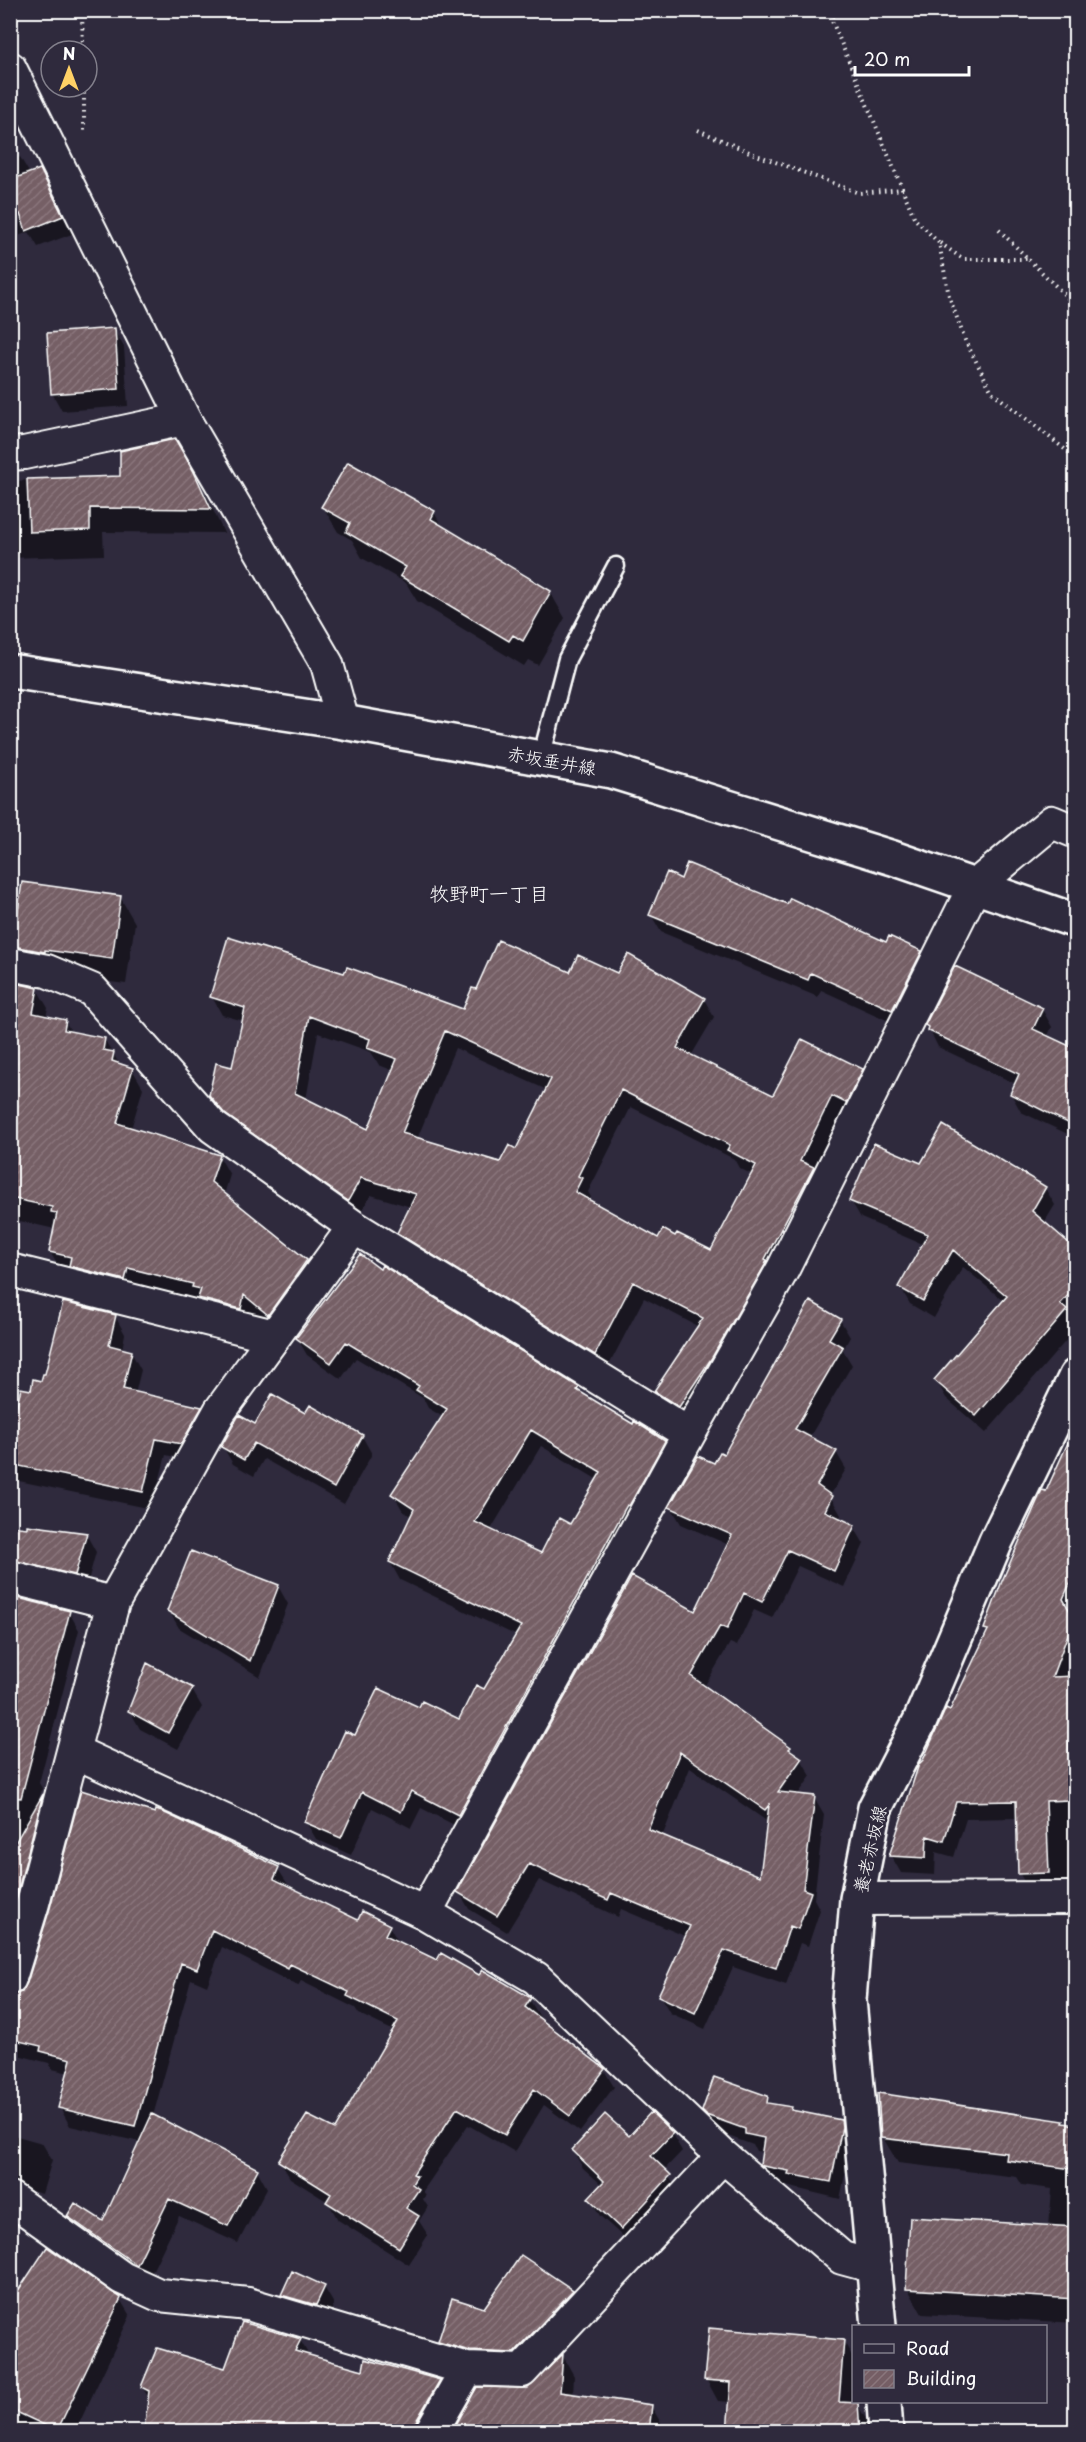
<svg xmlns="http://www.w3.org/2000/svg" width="1086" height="2442" font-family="'Playpen Sans','Klee One',sans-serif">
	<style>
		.shadow { fill: #0007; fill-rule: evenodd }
		.building { fill: url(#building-hatch); stroke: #fff; stroke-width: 1.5; fill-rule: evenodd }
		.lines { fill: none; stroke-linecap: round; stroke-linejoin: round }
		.lane-casing { stroke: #fff; stroke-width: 21 }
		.street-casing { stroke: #fff; stroke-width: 36 }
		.secondary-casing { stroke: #fff; stroke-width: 38 }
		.path { stroke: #fff; stroke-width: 4; stroke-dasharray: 1.5 4.5; stroke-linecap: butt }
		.lane { stroke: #2f2a3d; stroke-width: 16 }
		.street { stroke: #2f2a3d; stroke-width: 32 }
		.secondary { stroke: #2f2a3d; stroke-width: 33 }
		.labels { text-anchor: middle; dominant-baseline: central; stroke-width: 4.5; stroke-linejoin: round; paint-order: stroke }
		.street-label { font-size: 18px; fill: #fff; stroke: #2f2a3d }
		.neighbourhood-label { font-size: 20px; fill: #fff; stroke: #2f2a3d }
	</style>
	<defs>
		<pattern id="building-hatch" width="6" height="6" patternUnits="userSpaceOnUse" patternTransform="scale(1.5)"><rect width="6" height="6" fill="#755e65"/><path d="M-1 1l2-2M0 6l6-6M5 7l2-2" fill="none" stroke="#8a767c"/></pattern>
	</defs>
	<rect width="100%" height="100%" fill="#2f2a3d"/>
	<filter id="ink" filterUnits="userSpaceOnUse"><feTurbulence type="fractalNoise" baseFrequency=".0167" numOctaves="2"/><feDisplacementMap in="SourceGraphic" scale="12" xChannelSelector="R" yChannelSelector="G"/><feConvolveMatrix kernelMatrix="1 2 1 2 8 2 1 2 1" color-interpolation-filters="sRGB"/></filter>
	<g filter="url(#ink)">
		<path class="shadow" d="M20 157 30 174 49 188 72 234 38 247 29 232 10 239V161Z
			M114 330 124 347 128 406 62 411 52 393Z
			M174 441 208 499 224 533 103 532 104 555 10 558V481L122 477Z
			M323 507 434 512 442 527 550 592 565 618 538 665 528 660 524 666 417 601 406 583 362 558 352 540 338 532Z
			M682 881 887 944 921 952 931 970 902 1027 821 990 818 997 661 932 651 915Z
			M120 897 135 923 126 984 30 972 15 946Z
			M955 968 1042 1009 1052 1027 1047 1037 1076 1050V1138L1021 1112 1011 1094 1016 1084 938 1047 927 1025Z
			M571 974 618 975 704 999 714 1017 691 1056 774 1097 862 1070 872 1088 856 1120 842 1112 814 1171 823 1186 689 1423 666 1409 656 1391 699 1327 644 1298 606 1371 409 1250 399 1233 411 1207 371 1195 358 1217 237 1131 220 1112 210 1095 233 1068 244 1021 222 1015 212 997 464 1010ZM318 1033 371 1052 379 1065 394 1071 368 1131 306 1100ZM455 1048 547 1090 517 1151 501 1164 417 1139ZM631 1107 734 1159 739 1168 753 1175 711 1252 658 1240 589 1201 591 1197 588 1192Z
			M10 984 37 989 48 1008 46 1017 65 1021 72 1033 104 1039 120 1065 132 1069 143 1088 131 1129 219 1156 230 1175 224 1195 306 1261 317 1281 279 1333 255 1312 251 1328 61 1271 50 1252 55 1229 11 1219 10 1222Z
			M922 1164 1045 1188 1055 1205 1044 1223 1076 1251V1316L1071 1320 1076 1329 986 1433 946 1398 936 1380 1004 1301 963 1267 934 1318 910 1304 900 1287 924 1245 861 1218 851 1201Z
			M381 1271 578 1388 582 1395 664 1442 674 1459 468 1832 421 1808 411 1828 372 1808 351 1855 316 1839 306 1822 356 1737 420 1709 459 1721 484 1691 517 1636 400 1580 390 1562 412 1517 403 1511 393 1494 443 1417 428 1408 423 1398 356 1358 341 1379 307 1355 297 1338ZM541 1446 598 1480 571 1526 541 1555 490 1531Z
			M115 1316 125 1334 122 1350 131 1352 141 1370 135 1394 201 1408 211 1425 191 1461 166 1455 152 1509 14 1480 10 1473V1437L32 1392Z
			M840 1320 850 1337 843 1350 852 1365 809 1438 836 1452 846 1469 830 1496 841 1515 839 1520 854 1527 864 1544 844 1587 798 1566 772 1618 754 1610 737 1646 730 1643 704 1687 790 1748 794 1754 801 1759 811 1776 797 1796 814 1798 824 1815 814 1899 820 1910 808 1946 800 1943 786 1985 733 1967 705 2029 670 2013 660 1996 687 1937 621 1909 618 1917 539 1880 507 1932 469 1909 459 1892 696 1614 729 1545 681 1524 671 1507 724 1456ZM690 1768 768 1822 761 1878 662 1837Z
			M306 1415 362 1436 372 1454 344 1504 264 1459 254 1476 233 1464 223 1447 256 1426Z
			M1076 1443V1609L1072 1617 1076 1623V1657L1067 1678H1076V1889L1029 1891 1020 1874 1018 1818 966 1819 954 1857 936 1852 935 1875 901 1873 891 1856 924 1761 988 1634 985 1629 1046 1493Z
			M10 1527 86 1534 96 1552 85 1592 10 1580Z
			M278 1586 288 1604 260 1677 179 1628 169 1611Z
			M10 1597 69 1612 79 1630 39 1783 42 1788 38 1804 43 1797 52 1813 10 1964Z
			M192 1690 202 1707 178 1749 140 1729 130 1711Z
			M156 1815H165L278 1869 289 1886 359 1922 389 1926 399 1943 438 1962 529 1999 540 2017 538 2019 604 2070 614 2087 580 2132 544 2105 515 2152 468 2125 423 2191 426 2195 423 2199 428 2207 419 2221 428 2235 409 2265 338 2220 328 2202 290 2178 280 2161 336 2131 394 2031 359 2014 355 2008 301 1981 298 1986 222 1947 207 1986 191 1979 153 2116 257 2170 267 2188 238 2243 179 2216 147 2282 79 2234 68 2216 103 2223 140 2142 70 2126 60 2108 69 2073 52 2069 49 2063 10 2053V1997L24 1992Z
			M879 2095 1076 2124V2323L922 2314 908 2289 1049 2227 1052 2189 1022 2185 1017 2177 898 2163 883 2138Z
			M767 2098 771 2105 791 2109 793 2112 840 2121 850 2139 851 2146 840 2199 774 2183 761 2163 763 2152 756 2151 753 2145 717 2132 703 2111Z
			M10 2134 42 2143 52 2160 42 2194 10 2185Z
			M672 2134 682 2151 664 2170 680 2193 632 2245 600 2216 590 2198 602 2185 583 2168 573 2151 629 2138Z
			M324 2287 334 2304 326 2322 293 2312 283 2295Z
			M572 2291 582 2309 525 2370 450 2359 440 2341 484 2310Z
			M120 2299 130 2316 75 2432H34L24 2427 22 2432H10V2306Z
			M300 2340 310 2357 364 2372 439 2381 451 2402 435 2432H145L150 2400 142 2387 226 2369Z
			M844 2342 854 2359 852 2404H857L870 2426V2432H729L731 2402 718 2401 706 2379Z
			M563 2356 574 2376 573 2395 651 2406 664 2428 663 2432H454L529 2389Z"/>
		<path class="building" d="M40 169 63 216 26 231 20 214 10 218V180Z
			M115 328 119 389 51 394 47 333Z
			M175 439 194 472 211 509 90 508V530L29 532 27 479 120 476V451Z
			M348 462 435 511 431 519 551 591 523 641 513 635 509 641 400 576 406 567 346 532 350 523 321 507Z
			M687 863 787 904 790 898 886 942 889 936 922 951 892 1010 811 973 808 980 649 915 667 872 681 879Z
			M22 882 121 896 112 959 45 950V952L13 946Z
			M228 937 344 973 347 967 463 1009 472 988 476 989 498 940 570 972 578 955 617 973 628 954 705 998 677 1048 773 1095 802 1039 863 1069 846 1103 832 1096 800 1161 814 1167 765 1259 767 1260 765 1265 711 1359 679 1407 654 1391 703 1318 633 1282 595 1355 397 1233 416 1194 361 1178 348 1201 225 1114 209 1095 216 1063 232 1067 245 1008 210 997ZM309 1016 370 1039 367 1048 397 1059 368 1129 295 1093ZM445 1031 551 1079 516 1149 509 1145 500 1162 402 1133ZM621 1090 730 1145 727 1150 756 1165 711 1250 677 1233 675 1236 663 1229 658 1238 575 1192 582 1178 578 1176Z
			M955 966 1043 1008 1033 1029 1076 1049V1127L1010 1094 1019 1074 927 1030 928 1027 925 1025Z
			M10 982 38 988 33 1013 66 1020 64 1030 105 1038 103 1050 114 1052 112 1061 133 1068 117 1123 220 1155 211 1182 307 1260 268 1315 244 1295 241 1309 198 1298 201 1289 192 1287 193 1284 128 1268 125 1280 69 1266 71 1257 49 1252 57 1213 51 1212 52 1207 10 1198Z
			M943 1125 1046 1187 1032 1211 1076 1249V1287L1060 1304 1067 1310 976 1416 934 1380 1007 1296 953 1250 923 1301 898 1287 928 1234 849 1201 874 1143 921 1163Z
			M360 1254 380 1269 382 1265 579 1387 577 1390 633 1424 634 1421 665 1441 629 1506 627 1505 458 1815 411 1791 401 1812 362 1792 341 1838 304 1822 345 1731 355 1735 378 1688 419 1707 422 1701 459 1719 476 1685 484 1689 521 1626 389 1562 414 1509 391 1494 447 1409 416 1390 419 1386 346 1342 331 1363 296 1338ZM531 1430 601 1472 570 1524 559 1518 541 1553 475 1522Z
			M810 1301 841 1319 829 1339 843 1347 795 1429 837 1451 817 1485 832 1496 825 1511 855 1525 834 1571 788 1550 762 1602 744 1593 727 1629 720 1626 691 1676 791 1747 789 1749 802 1758 778 1792 815 1796 803 1889 811 1892 798 1929 790 1926 776 1968 724 1950 695 2013 658 1996 690 1926 611 1893 608 1900 529 1864 497 1916 457 1892 632 1576 695 1611 732 1535 669 1507 698 1456 714 1463 720 1452 724 1454ZM680 1752 765 1810 769 1805 760 1876 648 1829Z
			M63 1302 116 1315 109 1345 132 1351 123 1389 202 1407 181 1444 156 1439 143 1492 10 1464V1431L21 1388 31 1390 33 1379 41 1381 43 1374H45Z
			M272 1394 305 1413 310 1405 363 1435 334 1488 254 1443 244 1460 221 1447 239 1415 255 1424Z
			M1076 1425V1570L1063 1599 1074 1618 1052 1677 1076 1676V1731H1069L1070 1800 1046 1801 1049 1873 1018 1874 1016 1801 956 1802 944 1841 927 1836 926 1858 889 1856 919 1764 923 1760 946 1708 950 1710 988 1630 984 1629 1002 1581 1042 1490 1046 1491Z
			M27 1525 87 1533 75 1575 10 1560V1526L27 1528Z
			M191 1551 279 1585 250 1661 167 1611Z
			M10 1596 70 1611 21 1798 10 1797Z
			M147 1663 193 1688 168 1733 128 1711Z
			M81 1790 155 1813 156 1810 165 1813 279 1867 274 1879 358 1920 362 1911 390 1925 385 1935 437 1960 441 1953 479 1975 483 1970 531 1998 525 2007 605 2069 570 2116 534 2089 505 2135 457 2108 413 2174 417 2176 412 2184 419 2189 406 2208 419 2216 399 2248 326 2202 331 2194 278 2161 307 2115 335 2129 398 2021 347 1996 349 1992 290 1964 288 1969 212 1930 197 1969 181 1963 135 2126 58 2108 71 2059 40 2051 41 2046 10 2039V1995L22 1992 27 1983 50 1908Z
			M43 1794 16 1898 10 1915V1852Z
			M714 2077 768 2096 767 2103 792 2107 791 2110 841 2120 842 2127 831 2182 788 2174 789 2171 763 2166 760 2164 764 2138 745 2134V2129L706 2115 702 2111Z
			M878 2093 1064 2121 1063 2123 1076 2125 1072 2169 1006 2160 1007 2153 881 2138Z
			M651 2112 673 2133 651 2156 671 2175 621 2229 588 2198 604 2181 572 2150 605 2114 629 2136Z
			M152 2114 258 2169 228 2226 169 2199 137 2265 67 2216 75 2203 103 2221Z
			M910 2217 1076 2227V2299L906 2289Z
			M47 2247 121 2298 57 2431 10 2409V2303Z
			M521 2255 573 2290 514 2353 470 2351 438 2342 452 2298 484 2308Z
			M292 2271 325 2286 316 2305 281 2295Z
			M242 2322 301 2339 295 2351 363 2370 365 2359 440 2380 415 2423 413 2432H252L234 2426 233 2432H144L149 2391 141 2387 157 2348 225 2368Z
			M709 2328 844 2340 839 2402 858 2403 860 2432H727L731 2382 704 2380Z
			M563 2354 560 2392 652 2405 649 2432H452L477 2387 528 2388Z"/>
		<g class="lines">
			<defs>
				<path id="lane" d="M541 758 567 659 616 566"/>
				<path id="street" d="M10 68 184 419 327 664 343 722
					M10 454 24 453 184 419
					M10 964 47 971 92 990 213 1127 354 1227 689 1434
					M354 1227 220 1411 113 1603 73 1751 425 1913 536 1978 723 2156 842 2258 875 2267
					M10 1270 274 1336
					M10 1577 113 1603
					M857 1899 1076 1898
					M425 1913 689 1434 783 1269 974 887 1052 822 1076 832
					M10 1978 33 1903 73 1751
					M10 2198 122 2278 159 2295 248 2304 467 2369 431 2432
					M467 2369 522 2371 723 2156"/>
				<path id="secondary" d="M10 671 343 722 611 771 893 858 1076 921
					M879 2326 849 2000 857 1899 875 1808 920 1721 996 1541 1076 1376
					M884 2402 886 2432"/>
			</defs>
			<use href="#lane" class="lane-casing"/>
			<use href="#street" class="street-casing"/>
			<use href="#secondary" class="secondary-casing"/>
			<path class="path" d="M82 10 83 51
				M835 10 832 21 915 219 939 243 949 296 965 340 992 392 1076 458
				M84 87V134
				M698 130 754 154 859 193 903 189
				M999 230 1076 306
				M940 243 963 259H1028"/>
			<use href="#lane" class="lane"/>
			<use href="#street" class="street"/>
			<use href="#secondary" class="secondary"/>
		</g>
	</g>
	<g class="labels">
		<g class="street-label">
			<text transform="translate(552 760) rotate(10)">赤坂垂井線</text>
			<text transform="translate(869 1849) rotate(-77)">養老赤坂線</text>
		</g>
		<g class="neighbourhood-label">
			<text x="489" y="893">牧野町一丁目</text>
		</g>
	</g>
	<rect width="1086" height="2442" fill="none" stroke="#2f2a3d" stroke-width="36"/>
	<rect x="18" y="18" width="1050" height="2406" fill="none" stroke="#fff" stroke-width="2" filter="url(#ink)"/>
	<rect x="852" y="2325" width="195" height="78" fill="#2f2a3d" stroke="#827f8b" stroke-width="1.5"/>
	<rect x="864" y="2344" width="30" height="9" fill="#2f2a3d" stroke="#827f8b" stroke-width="1.5"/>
	<text x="906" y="2355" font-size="18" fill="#ffffff">Road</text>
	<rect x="864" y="2370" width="30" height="18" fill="url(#building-hatch)" stroke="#827f8b" stroke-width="1.5"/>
	<text x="906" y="2385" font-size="18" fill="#ffffff">Building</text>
	<g transform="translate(69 69)"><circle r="28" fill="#2f2a3d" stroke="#827f8b" stroke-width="1.5"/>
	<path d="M0-4.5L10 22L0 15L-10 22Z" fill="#ffd166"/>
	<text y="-9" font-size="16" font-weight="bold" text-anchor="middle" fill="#ffffff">N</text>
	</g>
	<path d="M855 66v9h114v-9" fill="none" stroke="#ffffff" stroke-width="3"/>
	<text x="864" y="66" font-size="18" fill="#ffffff" stroke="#2f2a3d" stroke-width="4.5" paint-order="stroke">20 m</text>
</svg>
